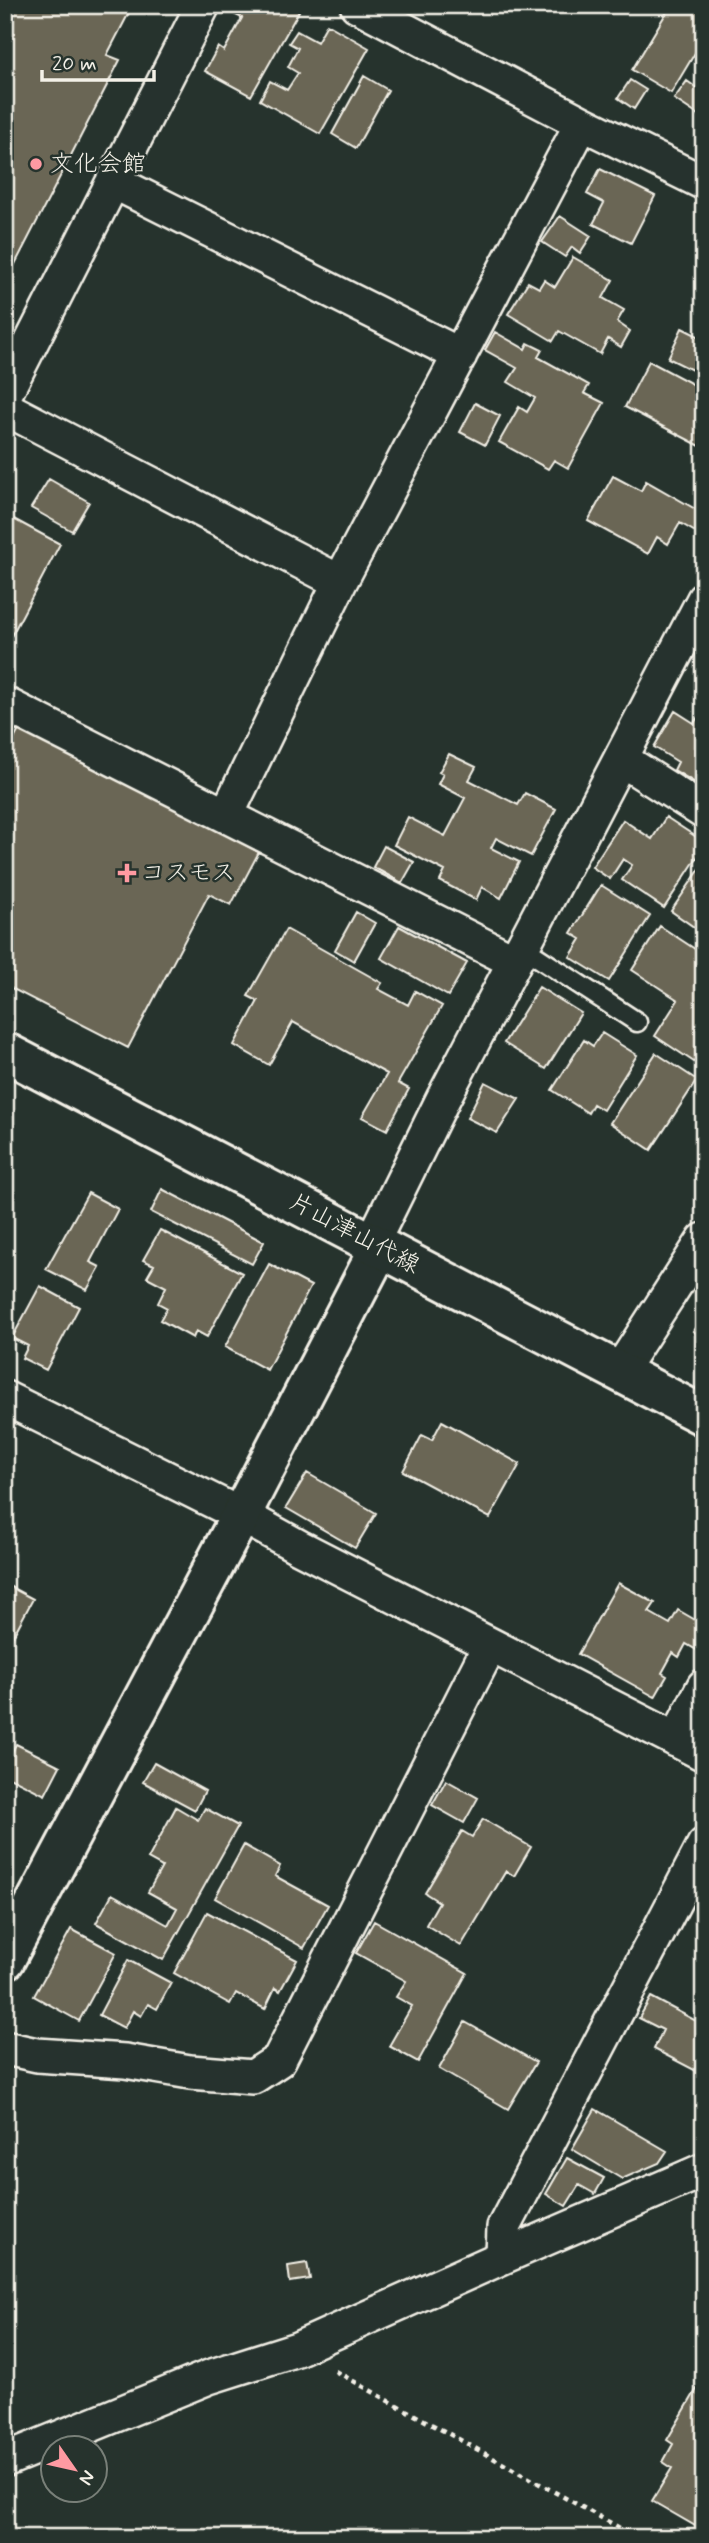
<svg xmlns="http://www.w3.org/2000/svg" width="709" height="2543" font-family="Mynerve,'Klee One',sans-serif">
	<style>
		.building { fill: #6b6654; stroke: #f4f1e8; stroke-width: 2 }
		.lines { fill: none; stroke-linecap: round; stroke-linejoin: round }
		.service-casing { stroke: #f4f1e8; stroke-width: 23 }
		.minor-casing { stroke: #f4f1e8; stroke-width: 38 }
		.tertiary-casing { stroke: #f4f1e8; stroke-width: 44 }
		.secondary-casing { stroke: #f4f1e8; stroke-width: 44 }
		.path { stroke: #f4f1e8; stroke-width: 4.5; stroke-dasharray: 5 5; stroke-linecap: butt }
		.service { stroke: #26332d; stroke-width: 18 }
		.minor { stroke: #26332d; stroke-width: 33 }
		.tertiary { stroke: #26332d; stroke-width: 38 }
		.secondary { stroke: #26332d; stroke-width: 38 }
		.poi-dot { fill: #ff9aa2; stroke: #26332d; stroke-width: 2.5 }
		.labels { text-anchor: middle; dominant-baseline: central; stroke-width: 5; stroke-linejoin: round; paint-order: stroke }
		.poi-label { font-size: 24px; fill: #f4f1e8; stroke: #26332d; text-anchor: start }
		.street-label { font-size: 24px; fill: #f4f1e8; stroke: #26332d }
	</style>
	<rect width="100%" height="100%" fill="#26332d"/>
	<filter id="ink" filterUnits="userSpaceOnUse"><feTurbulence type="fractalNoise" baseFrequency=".0143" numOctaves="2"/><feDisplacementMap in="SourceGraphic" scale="14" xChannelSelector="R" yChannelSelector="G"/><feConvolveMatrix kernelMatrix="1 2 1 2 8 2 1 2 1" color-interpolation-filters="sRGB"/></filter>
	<g filter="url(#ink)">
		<path class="building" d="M5 5H133L107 55 120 60 12 270 5 267Z
			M239 5H289L299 11 251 96 205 71 218 47 224 51 242 18 234 14Z
			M671 5H704V38L671 93 632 70Z
			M327 24 369 48 320 134 260 100 270 81 287 90 298 73 288 67 298 48 289 43 297 31 317 42Z
			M364 76 388 90 356 148 332 134Z
			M630 80 646 90 634 109 618 98Z
			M687 81 704 93V119L674 99Z
			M600 169 655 196 631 243 593 224 604 203 587 194Z
			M560 216 591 236 580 253 572 247 565 257 542 242Z
			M573 257 613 280 603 298 624 310 617 322 630 331 621 347 608 339 600 354 559 331 553 341 508 314 528 282 539 288 544 280 555 287Z
			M682 328 704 339V376L668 358Z
			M495 332 525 349 528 343 542 350 538 357 589 385 584 393 604 403 568 468 554 460 548 469 499 442 519 407 527 412 535 398 508 382 517 368 485 350Z
			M649 361 704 390V448L625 407Z
			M475 403 500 416 485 445 460 432Z
			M613 476 641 491 646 481 704 514V537L680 523 668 544 657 537 648 554 588 521Z
			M49 479 89 502 72 531 31 508Z
			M8 516 60 544 5 648V521Z
			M704 708V788L674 770 678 762 654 747 675 711 694 723Z
			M20 728 259 852 231 905 209 894 128 1048 5 985V756Z
			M449 754 476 767 469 780 518 805 525 793 556 809 531 856 496 838 491 848 519 862 501 898 482 887 476 900 440 881 445 871 394 845 408 817 445 836 465 798 438 784 443 774 439 772Z
			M666 817 704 842V847L664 908 622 880 632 865 623 859 610 879 592 867 623 820 652 839Z
			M384 846 414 862 402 883 373 867Z
			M704 863V934L671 911Z
			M601 885 650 916 609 981 570 957 581 939 571 933Z
			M356 912 375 923 354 961 335 950Z
			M399 926 467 963 448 996 381 958Z
			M660 926 704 955 703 1068 655 1036 678 1000 632 970Z
			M286 929 382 983 378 989 408 1005 415 991 442 1006 398 1083 409 1089 387 1130 362 1117 387 1074 293 1022 269 1065 234 1045 258 1001 248 996Z
			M539 987 581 1013 546 1069 504 1043Z
			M602 1033 637 1055 603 1110 593 1104 588 1113 552 1090 584 1040 593 1046Z
			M656 1053 697 1080 651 1150 610 1123Z
			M485 1082 519 1099 497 1133 467 1118Z
			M162 1189 264 1242 252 1264 151 1212Z
			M88 1193 118 1209 90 1262 100 1267 87 1290 46 1269Z
			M160 1230 242 1273 207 1337 196 1331 193 1338 160 1320 167 1308 158 1303 166 1287 147 1277 154 1265 143 1260Z
			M269 1264 311 1286 267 1370 225 1347Z
			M40 1286 79 1307 46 1370 22 1358 28 1346 12 1338Z
			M704 1315V1339L693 1331Z
			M442 1421 520 1464 490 1518 403 1471 422 1435 432 1440Z
			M307 1473 376 1513 355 1548 286 1508Z
			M618 1583 655 1603 649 1612 670 1624 678 1610 704 1625V1646L700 1652 686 1644 679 1657 673 1653 662 1673 667 1676 655 1697 578 1654Z
			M5 1584 33 1599 5 1651Z
			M16 1744 60 1766 45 1795 5 1775V1766Z
			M154 1763 205 1791 195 1810 143 1782Z
			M446 1780 478 1798 464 1823 432 1805Z
			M176 1807 198 1820 205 1808 238 1826 163 1960 96 1923 112 1894 168 1925 177 1908 148 1892 162 1867 148 1859Z
			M483 1819 531 1847 514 1876 506 1871 461 1946 426 1925 439 1902 425 1893 462 1831 472 1837Z
			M244 1845 280 1866 275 1876 328 1905 304 1948 215 1898Z
			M207 1912 297 1960 280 1991 275 1988 265 2009 236 1993 230 2004 174 1973Z
			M374 1921 467 1973 418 2062 389 2046 412 2006 396 1997 406 1981 356 1953Z
			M71 1929 116 1953 79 2021 34 1996Z
			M128 1960 171 1983 157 2009 148 2004 141 2016 133 2011 124 2028 99 2015Z
			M651 1997 704 2025V2061L698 2072 654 2049 663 2030 639 2018Z
			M465 2022 536 2062 508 2109 439 2069Z
			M595 2109 667 2151 659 2163 622 2179 572 2149Z
			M567 2158 604 2178 595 2194 579 2185 566 2206 546 2194Z
			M307 2263 310 2279 290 2282 288 2266Z
			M704 2377V2531L652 2501 672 2468 663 2462 673 2444 667 2440Z"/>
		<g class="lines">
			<defs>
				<path id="service" d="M522 947 637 1022"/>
				<path id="minor" d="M357 5 582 123 704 183
					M114 182 460 355
					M5 394 203 5
					M5 408 340 582
					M5 704 514 961
					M621 759 704 812
					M227 814 340 582 582 123
					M372 1243 444 1097 704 599
					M619 1372 704 1240
					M5 1398 241 1515 299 1547 704 1754
					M676 1740 704 1686
					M5 2048 37 2055 125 2061 190 2072 253 2077 279 2060 490 1645
					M503 2257 504 2227 704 1845
					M5 2460 209 2377 297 2349 503 2257 704 2170"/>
				<path id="tertiary" d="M5 1960 241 1515 380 1247"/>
				<path id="secondary" d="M5 1052 704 1416"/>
			</defs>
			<use href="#service" class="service-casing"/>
			<use href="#minor" class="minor-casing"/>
			<use href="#tertiary" class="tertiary-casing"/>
			<use href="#secondary" class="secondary-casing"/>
			<path class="path" d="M335 2371 638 2538"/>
			<use href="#service" class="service"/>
			<use href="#minor" class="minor"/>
			<use href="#tertiary" class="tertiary"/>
			<use href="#secondary" class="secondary"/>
		</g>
	</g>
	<g class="poi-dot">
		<circle cx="36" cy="164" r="7"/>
		<path d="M123.5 862.5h7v7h7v7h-7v7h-7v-7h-7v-7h7z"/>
	</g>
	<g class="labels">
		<g class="poi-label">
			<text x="50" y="164">文化会館</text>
			<text x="141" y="873">コスモス</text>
		</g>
		<g class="street-label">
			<text transform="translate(354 1234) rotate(28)">片山津山代線</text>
		</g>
	</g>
	<rect width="709" height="2543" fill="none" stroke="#26332d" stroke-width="28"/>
	<rect x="14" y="14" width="681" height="2515" fill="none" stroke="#f4f1e8" stroke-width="2.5" filter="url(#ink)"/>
	<g transform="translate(74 2469) rotate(124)"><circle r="33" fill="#26332d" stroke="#787f78" stroke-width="2"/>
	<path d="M0-5L12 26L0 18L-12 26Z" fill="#ff9aa2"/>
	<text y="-10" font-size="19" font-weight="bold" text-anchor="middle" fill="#f4f1e8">N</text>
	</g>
	<path d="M42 70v10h112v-10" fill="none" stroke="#f4f1e8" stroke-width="3.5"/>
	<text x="52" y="70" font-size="21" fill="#f4f1e8" stroke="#26332d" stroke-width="5" paint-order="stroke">20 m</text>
</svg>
